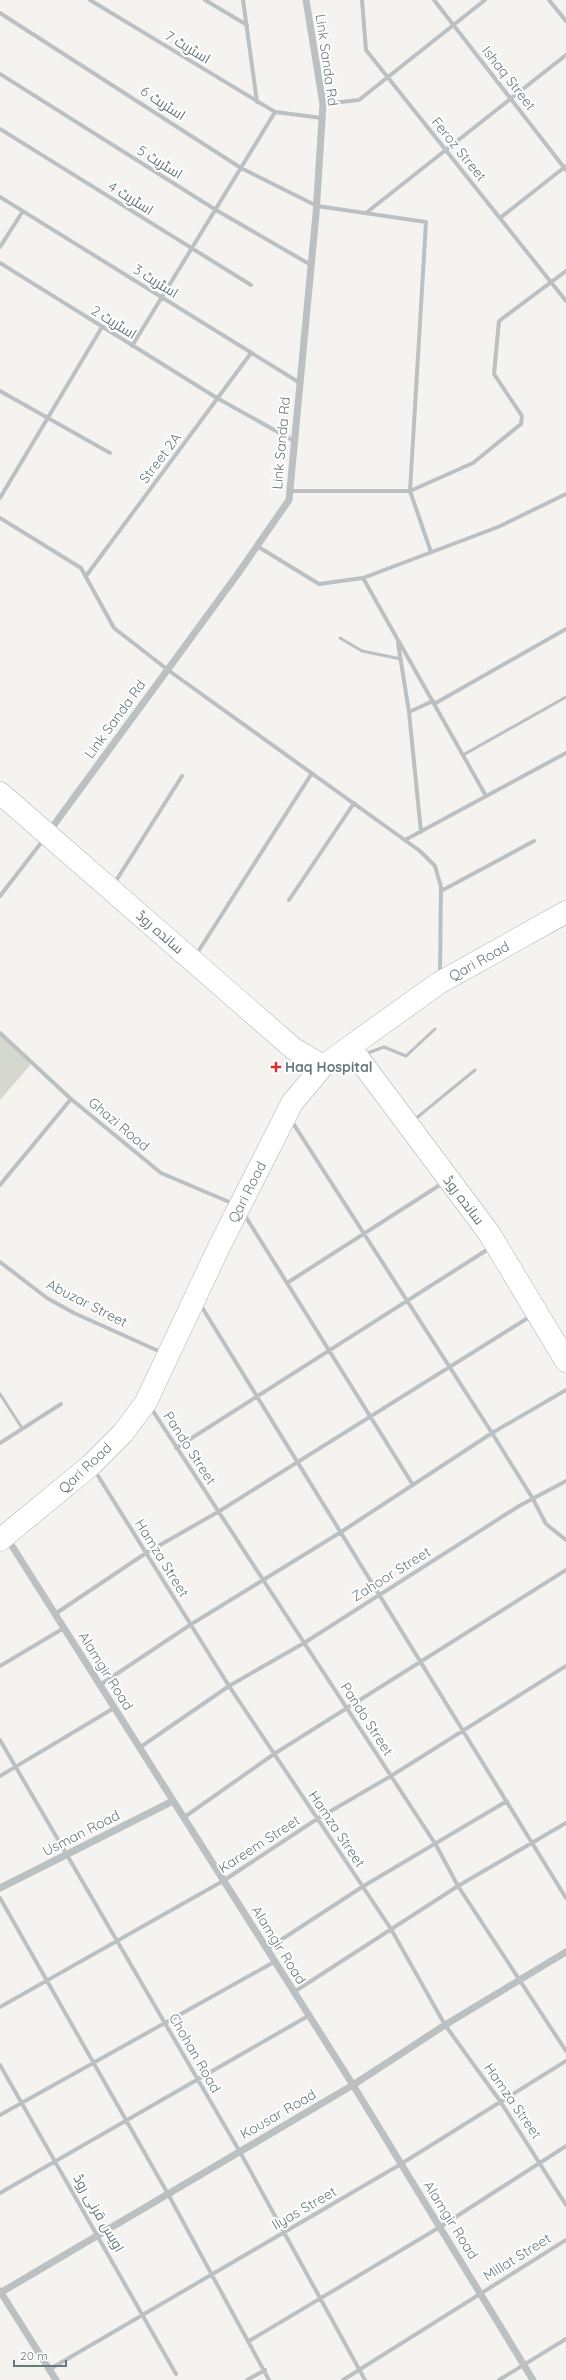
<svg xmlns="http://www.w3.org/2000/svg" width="566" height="2380" font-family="Quicksand,Cairo,sans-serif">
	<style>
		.green { fill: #d4d8cf }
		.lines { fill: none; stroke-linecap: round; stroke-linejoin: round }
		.secondary-casing { stroke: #adb5b7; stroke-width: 23 }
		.service { stroke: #bbc0c2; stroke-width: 3 }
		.minor { stroke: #bbc0c2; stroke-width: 4 }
		.tertiary { stroke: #bbc0c2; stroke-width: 7 }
		.secondary { stroke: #fff; stroke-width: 22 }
		.poi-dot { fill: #d62f2e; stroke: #fff; stroke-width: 1.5 }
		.labels { text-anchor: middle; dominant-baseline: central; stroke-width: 4; stroke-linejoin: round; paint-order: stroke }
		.street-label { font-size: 14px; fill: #65797f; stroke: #fff }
		.poi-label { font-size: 14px; font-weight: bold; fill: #65797f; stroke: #fff; text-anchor: start }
	</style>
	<rect width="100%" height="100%" fill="#f4f3f0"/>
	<path class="green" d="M0 1033 32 1063 0 1100Z"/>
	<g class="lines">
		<defs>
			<path id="secondary" d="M0 793 294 1049 323 1066
				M350 1047 489 1233 566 1361
				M0 1540 91 1465 123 1433 146 1402 219 1247 292 1103 323 1066 439 983 566 912"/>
		</defs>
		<use href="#secondary" class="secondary-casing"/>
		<path class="service" d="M340 638 362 651 401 659
			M463 755 566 697
			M365 1054 384 1047 406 1056 435 1029
			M414 1120 475 1070
			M0 1394 22 1428"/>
		<path class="minor" d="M90 0 275 112
			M205 0 247 25
			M243 0 257 102
			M362 0 366 50 566 301
			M434 0 566 170
			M549 0 566 21
			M0 13 241 168 317 206 426 222 410 491H290
			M0 74 216 210 311 265
			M323 104 359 100 485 0
			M0 129 251 285
			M0 197 300 383
			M366 213 566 55
			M500 218 566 166
			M0 247 23 211
			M0 263 217 398 294 441
			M132 346 275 112 322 118
			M0 391 110 453
			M0 498 102 327
			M0 518 81 568 114 628 168 670 420 851 435 866 441 887 440 975
			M257 546 319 584 363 578 498 527 566 494
			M431 552 410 491 473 463 521 424 522 416 494 374 499 321 566 271
			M86 576 251 353
			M363 578 486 796
			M398 643 409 712
			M434 704 566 629
			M421 832 409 712 433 701
			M405 840 566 753
			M114 884 182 776
			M441 891 534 841
			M0 896 44 839
			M289 900 354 803
			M196 955 312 773
			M0 1033 71 1099 161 1173 234 1204
			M291 1120 492 1433 533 1499 546 1524 566 1540
			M0 1185 71 1099
			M244 1214 413 1485
			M0 1262 47 1298 74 1313 163 1353
			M287 1283 443 1183
			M200 1304 566 1898
			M151 1408 436 1845 458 1886 566 2051
			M0 1443 61 1404
			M176 1448 490 1248
			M95 1471 229 1686 391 1929 445 2025 500 2101 566 2205
			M55 1614 146 1553 218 1512 531 1316
			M0 1666 64 1628
			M100 1685 190 1625 341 1532 492 1433 566 1390
			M0 1740 240 2152 365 2380
			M139 1748 229 1686 304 1643 519 1506 566 1481
			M0 1776 114 1708
			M183 1818 274 1754 566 1570
			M0 1898 168 2194 269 2380
			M267 1949 362 1887 507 1801
			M294 1992 458 1886 566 1823
			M0 2007 223 1881 317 1819 391 1776 566 1666
			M0 2065 176 2374
			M0 2115 274 1962
			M0 2193 308 2016
			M249 2341 440 2227 566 2146
			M50 2369 401 2164 566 2061
			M247 2380 265 2370
			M343 2380 566 2240
			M499 2380 566 2339"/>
		<path class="tertiary" d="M48 833 237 575 289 500 316 214 323 104 306 0
			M7 1538 353 2085 533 2380
			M0 1888 173 1801
			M0 2291 56 2380
			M0 2293 353 2085 445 2025 566 1952"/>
		<use href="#secondary" class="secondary"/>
	</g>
	<path class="poi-dot" d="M274 1061h4v4h4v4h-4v4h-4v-4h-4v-4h4z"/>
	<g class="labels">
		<g class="street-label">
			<text transform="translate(188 47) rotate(31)">اسٹریٹ 7</text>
			<text transform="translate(327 60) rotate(82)">Link Sanda Rd</text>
			<text transform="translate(509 78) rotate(52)">Ishaq Street</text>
			<text transform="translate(163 103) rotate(33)">اسٹریٹ 6</text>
			<text transform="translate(459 149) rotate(51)">Feroz Street</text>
			<text transform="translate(160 162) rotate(32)">اسٹریٹ 5</text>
			<text transform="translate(131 198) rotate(32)">اسٹریٹ 4</text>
			<text transform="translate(156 281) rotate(32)">اسٹریٹ 3</text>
			<text transform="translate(114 322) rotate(32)">اسٹریٹ 2</text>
			<text transform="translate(281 443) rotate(-85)">Link Sanda Rd</text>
			<text transform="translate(160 458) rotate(-53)">Street 2A</text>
			<text transform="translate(115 719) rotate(-54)">Link Sanda Rd</text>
			<text transform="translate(160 932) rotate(41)">ساندہ روڈ</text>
			<text transform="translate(479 961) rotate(-29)">Qari Road</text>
			<text transform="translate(119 1124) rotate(40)">Ghazi Road</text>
			<text transform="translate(247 1192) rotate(-63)">Qari Road</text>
			<text transform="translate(464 1200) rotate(53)">ساندہ روڈ</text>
			<text transform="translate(87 1303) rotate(27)">Abuzar Street</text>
			<text transform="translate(190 1448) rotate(57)">Pando Street</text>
			<text transform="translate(85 1468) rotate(-43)">Qari Road</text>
			<text transform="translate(162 1558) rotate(58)">Hamza Street</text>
			<text transform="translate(391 1574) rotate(-32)">Zahoor Street</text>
			<text transform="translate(106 1671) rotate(58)">Alamgir Road</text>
			<text transform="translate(367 1719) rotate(57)">Pando Street</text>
			<text transform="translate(337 1829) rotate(56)">Hamza Street</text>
			<text transform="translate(81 1833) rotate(-27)">Usman Road</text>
			<text transform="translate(259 1844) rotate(-33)">Kareem Street</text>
			<text transform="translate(279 1945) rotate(58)">Alamgir Road</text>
			<text transform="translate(195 2053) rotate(60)">Chohan Road</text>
			<text transform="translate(513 2101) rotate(55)">Hamza Street</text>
			<text transform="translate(278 2114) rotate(-30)">Kousar Road</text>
			<text transform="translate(304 2208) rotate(-30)">Ilyas Street</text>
			<text transform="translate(99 2213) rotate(60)">اویس قرنی روڈ</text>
			<text transform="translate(451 2220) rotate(58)">Alamgir Road</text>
			<text transform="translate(517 2257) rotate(-32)">Millat Street</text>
		</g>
		<g class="poi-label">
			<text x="285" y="1067">Haq Hospital</text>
		</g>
	</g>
	<path d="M14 2360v6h52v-6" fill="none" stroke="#65797f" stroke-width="2"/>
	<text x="20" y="2360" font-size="12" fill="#65797f" stroke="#ffffff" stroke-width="3" paint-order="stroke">20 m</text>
</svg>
